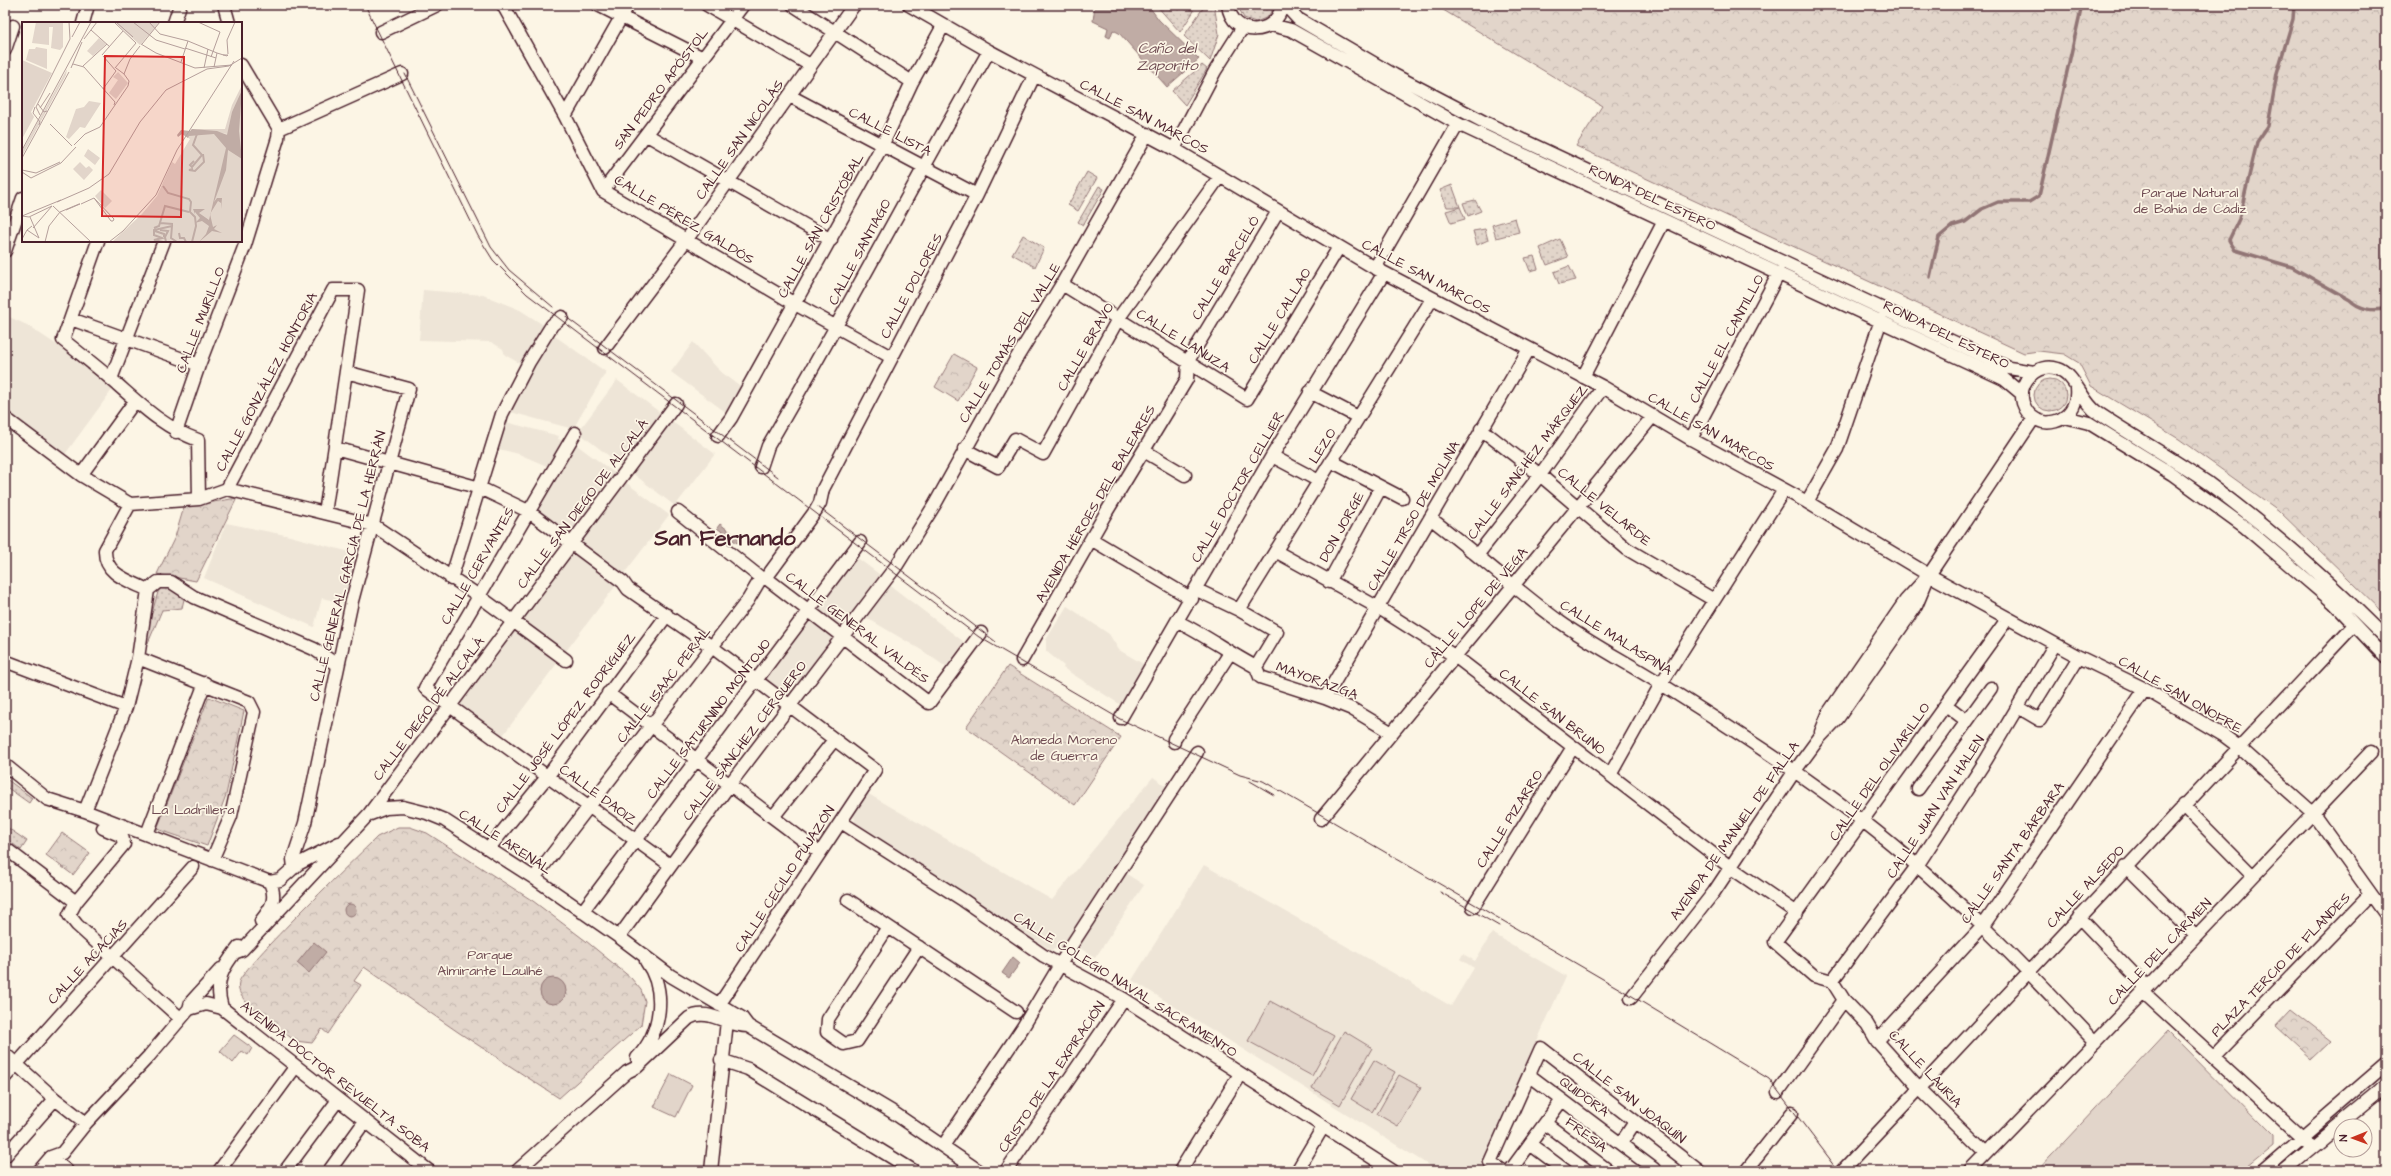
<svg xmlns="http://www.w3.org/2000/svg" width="2391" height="1176" font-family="'Architects Daughter',sans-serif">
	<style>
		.built { fill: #eee5d7 }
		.grass { fill: url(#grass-dots); stroke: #967a7a }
		.park { fill: url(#park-crowns); stroke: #967a7a }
		.pitch { fill: #e2d5ca; stroke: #967a7a }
		.water { fill: #c0aca5; stroke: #917474 }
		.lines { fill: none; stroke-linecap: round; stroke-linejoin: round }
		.stream { stroke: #917474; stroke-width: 3.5 }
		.minor-casing { stroke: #4a1f2b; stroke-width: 15 }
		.minor { stroke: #fcf5e5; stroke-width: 12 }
		.tram { stroke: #4a1f2b; stroke-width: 1 }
		.labels { text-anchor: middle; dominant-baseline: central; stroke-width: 3.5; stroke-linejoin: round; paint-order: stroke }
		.street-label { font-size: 14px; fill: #4a1f2b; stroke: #fcf5e5 }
		.park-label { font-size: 14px; fill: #704c53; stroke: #fcf5e5 }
		.water-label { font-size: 15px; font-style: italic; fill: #6d4950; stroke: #fcf5e5 }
		.town-label { font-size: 22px; font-weight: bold; fill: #4a1f2b; stroke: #fcf5e5 }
		.inset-river { fill: none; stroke: #c0aca5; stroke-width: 2 }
		.inset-road { fill: none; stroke: #b59f9b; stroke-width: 1 }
		.view { fill: #d62828; fill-opacity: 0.15; stroke: #d62828; stroke-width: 2 }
		.inset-edge { fill: none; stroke: #4a1f2b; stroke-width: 2 }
	</style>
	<defs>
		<pattern id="grass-dots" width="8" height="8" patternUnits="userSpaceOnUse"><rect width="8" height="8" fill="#e2d5ca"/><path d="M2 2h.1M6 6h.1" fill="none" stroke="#c3b6ae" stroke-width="1.8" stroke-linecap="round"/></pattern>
		<pattern id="park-crowns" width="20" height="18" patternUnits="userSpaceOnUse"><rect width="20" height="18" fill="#e2d5ca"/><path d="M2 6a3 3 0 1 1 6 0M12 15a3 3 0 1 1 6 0" fill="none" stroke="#c3b6ae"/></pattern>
	</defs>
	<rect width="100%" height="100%" fill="#fcf5e5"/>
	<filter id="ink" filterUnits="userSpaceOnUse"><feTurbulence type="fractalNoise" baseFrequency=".025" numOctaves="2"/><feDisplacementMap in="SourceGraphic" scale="8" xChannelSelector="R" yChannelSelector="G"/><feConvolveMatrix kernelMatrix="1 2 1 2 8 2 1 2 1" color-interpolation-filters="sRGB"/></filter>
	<g filter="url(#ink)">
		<path class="built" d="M423 290 483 295 520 310 545 326 521 364 505 355 503 349 491 342 419 340Z
			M5 315 27 325 57 345 112 390 63 457 5 411Z
			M552 334 606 372 573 429 507 411Z
			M693 342 721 372 742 387 727 413 671 372Z
			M617 380 662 414 622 466 578 432Z
			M670 420 715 454 675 506 631 472Z
			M502 421 559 436 558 439 564 441 549 467 519 454 495 448Z
			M574 443 616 474 570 535 535 509Z
			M624 481 669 515 623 575 579 542Z
			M226 523 290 536 361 555 348 604 322 598 314 627 204 578Z
			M572 550 617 584 563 655 520 623Z
			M856 557 883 577 843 629 816 609Z
			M887 583 964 642 946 667 923 651 862 615Z
			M1067 606 1109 634 1119 650 1145 665 1121 705 1063 668 1064 666 1046 651V640Z
			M807 619 834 639 789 699 762 679Z
			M514 629 558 662 501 738 457 705Z
			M1153 777 1169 788 1097 892 1066 947 1051 950 855 822 853 810 865 792 1052 900Z
			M1204 865 1451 1006 1474 968 1460 959 1463 954 1475 961 1492 933 1566 976 1479 1171H1438L1132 980Z
			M1125 873 1144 885 1095 958 1077 946Z"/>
		<path class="grass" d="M1156 5H1182L1194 11 1180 32Z
			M1205 5H1214L1219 34 1210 61 1184 36Z
			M1237 5H1275L1268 17 1256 22 1244 18Z
			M1202 65 1207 69 1185 105 1172 91Z
			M1087 172 1097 178 1078 211 1068 205Z
			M1452 185 1460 207H1447L1440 190Z
			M1099 186 1104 189 1083 225 1078 222Z
			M1475 200 1481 211 1468 216 1463 203Z
			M1515 218 1519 232 1496 238 1492 225Z
			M1485 229 1488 240 1477 245 1473 231Z
			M1023 235 1044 248 1035 267 1012 254Z
			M1560 239 1568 257 1547 265 1540 248Z
			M1534 256 1538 269 1530 271 1525 258Z
			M1569 266 1576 280 1559 284 1554 272Z
			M2034 395a16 16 0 1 1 32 0a16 16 0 1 1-32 0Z
			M164 585 185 595 182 608 162 610 148 643 144 641 158 592Z
			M5 778 32 798 29 803 5 786Z
			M5 826 27 841 21 850 5 838Z"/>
		<path class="park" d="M1435 5H2386V615L2278 510 2179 439 2091 386 2079 363 2064 354 2039 351 2024 353 1576 146 1602 106Z
			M1460 207 1465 219 1451 223 1446 211Z
			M954 354 977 367 958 401 935 387Z
			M237 498 196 581 157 574 175 537 184 507Z
			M1008 666 1121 737 1075 805 966 727Z
			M209 697 244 711 226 795 207 846 157 829Z
			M398 827H410L427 833 533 901 586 941 631 978 641 990 645 1001 641 1025 559 1098 458 1032 364 967 354 981 361 985 328 1034 322 1029 312 1043 295 1041 246 1002C241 996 237 990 239 982 243 966 357 857 377 837Z
			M62 833 90 853 73 875 46 855Z
			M2291 1010 2331 1041 2312 1059 2276 1026Z"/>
		<path class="pitch" d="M1270 1001 1334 1036 1312 1076 1248 1041Z
			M1344 1031 1372 1048 1340 1105 1312 1088Z
			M2168 1031 2272 1136V1145L2240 1171H2037Z
			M234 1035 252 1048 248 1055 242 1051 233 1063 220 1051Z
			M1374 1060 1395 1072 1372 1112 1351 1099Z
			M671 1074 692 1085 676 1117 654 1107Z
			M1399 1075 1421 1087 1398 1126 1377 1114Z"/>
		<path class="water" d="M1095 5H1148L1159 20 1199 59 1167 87 1119 33 1113 30 1110 38 1106 36 1108 28 1093 21Z
			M720 524 740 539 737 543 717 528Z
			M344 910a6 6 0 1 1 12 0a6 6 0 1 1-12 0Z
			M314 942 326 952 309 973 297 963Z
			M1013 957 1020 963 1009 978 1002 973Z
			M540 991a13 13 0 1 1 26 0a13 13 0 1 1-26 0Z"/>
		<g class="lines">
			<path class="stream" d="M2294 5 2293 19 2277 73 2268 126 2257 142 2239 219 2229 240 2235 250 2292 267 2350 300C2359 309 2373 312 2386 308
				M1930 277 1939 237 1952 226 1965 222 1982 209 1998 202H2029L2039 196 2082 5"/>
			<defs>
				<path id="minor" d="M224 5 229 23
					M503 5 565 116 603 191 795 304 891 357
					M598 5 703 58
					M707 5 810 65
					M793 5 912 82
					M909 5 989 51 1174 149 1375 268 1603 387 1691 439 1807 502 1929 575 2079 657 2145 689 2223 735 2239 747 2313 813 2386 915
					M1228 5C1232 38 1277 37 1282 5
					M1285 5 1298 19 1394 75 1484 122 2009 368 2034 372
					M83 23 88 5
					M174 23 180 5
					M1271 25 1291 30 1458 124 2004 379 2022 394
					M381 32 437 5
					M5 50 13 26
					M790 96 977 195
					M565 116 628 5
					M279 129 402 74
					M647 135 831 240
					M1174 149 1215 71 1243 27
					M603 191 743 5
					M98 241 63 340C79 353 95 365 111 379 139 403 162 427 198 440L199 499
					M5 251 23 198
					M1375 268 1458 124
					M1062 284 1247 399 1339 247
					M71 319 199 365
					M605 348 687 239 854 5
					M1583 377 1664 221
					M111 379 164 241
					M2076 388C2080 424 2034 436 2023 403 2017 382 2037 362 2058 369 2075 374 2082 403 2098 413 2134 437 2172 458 2208 483 2272 530 2330 582 2386 638
					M1310 392 1358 417
					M2065 417 2089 423 2172 474 2245 527 2334 603 2386 658
					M5 418 81 475 130 504
					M1481 429 1540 475 1627 549 1714 600
					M176 432 199 365 245 245 278 138 279 129 241 65
					M575 433 425 688 670 865
					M718 436 731 418 882 146 912 82 943 26
					M1691 439 1779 273
					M335 448 480 488 528 511 623 582 628 589 712 647 875 770 719 1005
					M964 449 998 467 1015 439 1043 454 1118 319 1220 176
					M1144 451 1185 475
					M1272 456 1319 481
					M1331 461 1402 498
					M761 467 768 446C844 316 914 182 989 51
					M81 475 135 401
					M227 489 333 290H358L325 513
					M227 489 373 525 479 596 566 660
					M1807 502 1837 449 1881 320
					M130 504 199 499 227 489
					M678 512 761 578
					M1430 518C1474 551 1516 590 1560 622 1591 644 1626 662 1658 682 1728 726 1798 771 1863 821 1948 887 2022 964 2095 1042
					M1091 539 1192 599
					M1277 552 1379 608 1456 657 1730 867 1797 913
					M1478 554 1540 475 1603 387
					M766 578 929 703 981 633
					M451 579 502 414 529 362 552 325 562 317
					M1329 582 1381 487
					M148 590 158 582H171L194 597 314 649 337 665
					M1239 610 1432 299
					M1178 622C1205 635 1229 653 1256 667L1277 632 1239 610 1197 590
					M138 658 249 702 254 712 231 816 212 860
					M1022 660 1107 511 1187 379 1188 361 1278 211
					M5 661 126 707
					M1256 667 1260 677 1325 698 1352 709 1392 733
					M608 693 819 852
					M1325 698 1529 349
					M1946 705 1967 721
					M2018 707 2040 720 2079 657
					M1121 718 1272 456 1384 273
					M1821 732 1829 712 1906 600 1929 575 2034 418
					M1174 742V739L1230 653
					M5 765 47 799 85 811 270 882 280 880 298 864 339 843
					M1610 775 1661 684 1784 490
					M1918 789 1991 688
					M2183 805 2253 876
					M85 811 126 707 138 658 148 590C130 581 104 575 105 550L130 504
					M369 814 676 404
					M773 817 834 740
					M1321 819 1653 416
					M841 822 963 900 1044 956 1124 999 1393 1171
					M103 828 122 836 124 844 76 902 69 915 77 925 180 1018
					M147 834 205 683
					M5 848 76 902
					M489 848 547 777 667 615
					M2126 866 2196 936
					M294 868 293 859 305 823 352 601 409 389 346 372
					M534 878 748 600 761 578H766L816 510 820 503 823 489 977 195 1034 76
					M848 900 1016 1012
					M1473 907 1573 747
					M582 912 860 542
					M2079 917 2147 988
					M261 921C272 907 277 899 270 882
					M888 927 828 1019 827 1032 844 1044 857 1041 919 947
					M619 937 730 784 897 565 935 504 1016 359 1062 284 1147 134
					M234 953 242 950 368 815 386 808 403 807 427 813 444 820 534 878 619 937 671 976 742 1018 748 1026 891 1111 979 1171
					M1832 981 1814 976 1775 942 2008 618
					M1832 981 1917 866 1986 760 2055 644
					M1832 981 1844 1000 1867 1024 1877 1041 1920 1089 1986 1154
					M2143 992 2312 1147
					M1631 998 1714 892 1794 772 1819 738 1838 718 1916 606 1929 575
					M222 1008C214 981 222 968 239 947
					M189 1009 191 1002 221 969
					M1877 1041 1983 926 2145 689
					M5 1054 55 1099 86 1123
					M2214 1056 2370 895
					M637 1058C662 1032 667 990 646 961
					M721 1060 748 1069 914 1171
					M1529 1075 1654 1169 1653 1171
					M5 1077 193 867
					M1778 1092 1844 1000
					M1545 1123 1609 1171
					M1621 1143 1635 1122
					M1530 1144 1566 1171
					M943 1146 1023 1027 1073 943 1197 752
					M5 1156 55 1099
					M51 1157 67 1171
					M39 1171 51 1157 62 1153 86 1123 149 1056 189 1009 206 1004 222 1008 429 1171
					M219 1171 296 1066
					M285 1171 338 1100
					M329 1171 365 1121
					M517 1171 627 1072 637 1067 689 1018C708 1007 729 1027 748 1026
					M711 1171 727 1021
					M1006 1171 1124 999
					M1180 1171 1240 1074
					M1297 1171 1323 1127
					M1503 1171 1490 1162 1541 1048 1699 1171
					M1510 1171 1562 1100
					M1746 1171 1792 1113
					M1842 1171 2354 625
					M1970 1171 2147 988 2371 752
					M2262 1171 2386 1064
					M2283 1171 2386 1086"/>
			</defs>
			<use href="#minor" class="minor-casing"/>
			<use href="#minor" class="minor"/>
			<path class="tram" d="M365 5 478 236 493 260 527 294 979 637 1120 719 1240 775 1263 781 1632 996 1769 1079 1839 1171
				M405 74 491 247 509 270 553 307
				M566 317 778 477
				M818 507 996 642
				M1250 781 1274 795
				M1440 892 1499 926"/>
		</g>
	</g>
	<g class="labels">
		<g class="street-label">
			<text transform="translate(661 89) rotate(-53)">SAN PEDRO APÓSTOL</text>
			<text transform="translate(1144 117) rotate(28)">CALLE SAN MARCOS</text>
			<text transform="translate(890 132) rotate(27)">CALLE LISTA</text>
			<text transform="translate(740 140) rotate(-55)">CALLE SAN NICOLÁS</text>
			<text transform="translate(1652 198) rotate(25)">RONDA DEL ESTERO</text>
			<text transform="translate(684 220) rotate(31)">CALLE PÉREZ GALDÓS</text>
			<text transform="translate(821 226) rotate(-61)">CALLE SAN CRISTÓBAL</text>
			<text transform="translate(860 252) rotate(-62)">CALLE SANTIAGO</text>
			<text transform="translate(1226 268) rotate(-59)">CALLE BARCELÓ</text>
			<text transform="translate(1426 277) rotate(28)">CALLE SAN MARCOS</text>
			<text transform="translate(912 286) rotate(-62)">CALLE DOLORES</text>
			<text transform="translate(1280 316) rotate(-59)">CALLE CALLAO</text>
			<text transform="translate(201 320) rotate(-69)">CALLE MURILLO</text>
			<text transform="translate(1946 335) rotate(26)">RONDA DEL ESTERO</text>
			<text transform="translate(1727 339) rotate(-62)">CALLE EL CANTILLO</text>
			<text transform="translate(1183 341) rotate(32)">CALLE LANUZA</text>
			<text transform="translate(1010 343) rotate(-59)">CALLE TOMÁS DEL VALLE</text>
			<text transform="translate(1086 347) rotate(-60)">CALLE BRAVO</text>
			<text transform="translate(267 382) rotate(-62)">CALLE GONZÁLEZ HONTORIA</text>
			<text transform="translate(1711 432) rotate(30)">CALLE SAN MARCOS</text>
			<text transform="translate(1323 446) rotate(-58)">LEZO</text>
			<text transform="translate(1528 462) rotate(-53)">CALLE SANCHEZ MÁRQUEZ</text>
			<text transform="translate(1238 487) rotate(-60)">CALLE DOCTOR CELLIER</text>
			<text transform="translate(583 504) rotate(-53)">CALLE SAN DIEGO DE ALCALÁ</text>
			<text transform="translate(1096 504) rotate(-60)">AVENIDA HÉROES DEL BALEARES</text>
			<text transform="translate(1604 507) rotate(39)">CALLE VELARDE</text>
			<text transform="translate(1414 516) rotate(-60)">CALLE TIRSO DE MOLINA</text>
			<text transform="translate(1342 527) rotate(-61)">DON JORGE</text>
			<text transform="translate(348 566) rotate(-76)">CALLE GENERAL GARCÍA DE LA HERRÁN</text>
			<text transform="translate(478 566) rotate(-60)">CALLE CERVANTES</text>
			<text transform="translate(1476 608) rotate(-50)">CALLE LOPE DE VEGA</text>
			<text transform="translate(857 628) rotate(37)">CALLE GENERAL VALDÉS</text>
			<text transform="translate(1616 638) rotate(32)">CALLE MALASPINA</text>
			<text transform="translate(1317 681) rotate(20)">MAYORAZGA</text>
			<text transform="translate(664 685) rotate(-52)">CALLE ISAAC PERAL</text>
			<text transform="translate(2180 695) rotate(30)">CALLE SAN ONOFRE</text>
			<text transform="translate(429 709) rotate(-53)">CALLE DIEGO DE ALCALÁ</text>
			<text transform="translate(1552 712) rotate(38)">CALLE SAN BRUNO</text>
			<text transform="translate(709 719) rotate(-53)">CALLE SATURNINO MONTOJO</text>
			<text transform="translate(566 723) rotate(-53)">CALLE JOSÉ LÓPEZ RODRÍGUEZ</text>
			<text transform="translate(745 741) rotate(-53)">CALLE SÁNCHEZ CERQUERO</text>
			<text transform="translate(1880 772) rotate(-55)">CALLE DEL OLIVARILLO</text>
			<text transform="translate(598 795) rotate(36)">CALLE DAOIZ</text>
			<text transform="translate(1936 807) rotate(-57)">CALLE JUAN VAN HALEN</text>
			<text transform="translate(1510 819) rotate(-58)">CALLE PIZARRO</text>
			<text transform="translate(1735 831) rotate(-55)">AVENIDA DE MANUEL DE FALLA</text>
			<text transform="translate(505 842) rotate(33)">CALLE ARENAL</text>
			<text transform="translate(2013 853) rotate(-55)">CALLE SANTA BÁRBARA</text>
			<text transform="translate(785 879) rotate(-57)">CALLE CECILIO PUJAZÓN</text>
			<text transform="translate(2086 887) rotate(-47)">CALLE ALSEDO</text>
			<text transform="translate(2160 952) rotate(-46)">CALLE DEL CARMEN</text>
			<text transform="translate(88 962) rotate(-47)">CALLE ACACIAS</text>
			<text transform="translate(2281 965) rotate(-46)">PLAZA TERCIO DE FLANDES</text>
			<text transform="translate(1125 985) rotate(32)">CALLE COLEGIO NAVAL SACRAMENTO</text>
			<text transform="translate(1925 1069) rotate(47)">CALLE LAURIA</text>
			<text transform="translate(335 1077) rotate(38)">AVENIDA DOCTOR REVUELTA SOBA</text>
			<text transform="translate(1052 1077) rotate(-56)">CRISTO DE LA EXPIRACIÓN</text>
			<text transform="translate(1584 1097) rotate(36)">QUIDORA</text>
			<text transform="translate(1629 1098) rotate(38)">CALLE SAN JOAQUÍN</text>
			<text transform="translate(1586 1135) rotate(37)">FRESIA</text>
		</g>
		<g class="park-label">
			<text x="2190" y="193">Parque Natural<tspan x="2190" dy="16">de Bahía de Cádiz</tspan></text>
			<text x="1064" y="740">Alameda Moreno<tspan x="1064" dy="16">de Guerra</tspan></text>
			<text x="193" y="810">La Ladrillera</text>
			<text x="490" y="955">Parque<tspan x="490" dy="16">Almirante Laulhé</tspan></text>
		</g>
		<g class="water-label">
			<text x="1167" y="48">Caño del<tspan x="1167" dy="17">Zaporito</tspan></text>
		</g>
		<g class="town-label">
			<text x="725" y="538">San Fernando</text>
		</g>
	</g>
	<g transform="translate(22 22)">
		<rect width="220" height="220" fill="#fcf5e5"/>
		<path d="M138 0 118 23 94 1V0Z" fill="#e2d5ca"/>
		<path d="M220 63V68L209 95 206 112 170 107H203L210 83Z" fill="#e2d5ca"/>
		<path d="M77 16 84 22 71 34 65 29Z" fill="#e2d5ca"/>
		<path d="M14 25 25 27V47L4 38 7 27H13ZM0 38 30 51 9 90 12 95 0 117ZM45 47 44 53 0 134V129ZM96 50 106 61 94 77 87 71 96 58 91 55ZM220 68V220H90L120 192 135 174 150 140 153 142 168 117 165 115 170 107 206 112 209 90ZM67 79 79 81 63 106 58 105 47 117 44 115 54 87 62 85ZM66 127 78 136 73 143 62 134Z" fill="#e2d5ca"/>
		<path d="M14 0H41V25L38 28 29 26 31 5H27V23L10 21ZM58 140 64 146 67 144 71 148 62 158 51 147ZM79 168 90 179 83 186 73 174Z" fill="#e2d5ca"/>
		<path d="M220 68 217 109 220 137 206 128 204 148 192 180 195 176H200L199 187V181L196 179 188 192 191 205 195 203 192 207 200 211 190 209 177 220 184 212 187 204 180 199 173 201 178 196 173 190V192L171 187H183L177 191 187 198 204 126 192 112 167 114 166 116 160 112 156 115 155 113 159 108 168 109 170 107 195 109 205 113 210 90Z" fill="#c0aca5"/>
		<path class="inset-river" d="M172 139 168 143 170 145 180 133 171 123 175 112M171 147 167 148 173 149 182 140 181 132M141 164 146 171 167 177 169 180 168 190 173 195 174 204 170 220M138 201 151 202M132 206 137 204 143 184 167 190M138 208 146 209 143 215 144 220M133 209 142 212V215M157 211 158 216H162L164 220M141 220 132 218 140 216 132 213V208L150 204 149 216 155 220"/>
		<path class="inset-road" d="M92 0 114 21 93 46M94 0 111 15M111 0 134 18 163 27M127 0 138 12 166 19 195 31 205 34 206 33H201M176 0 198 10 189 35M69 8 88 25M50 15 58 0M62 17 75 0M119 22 134 31 173 46 210 43M120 22 138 0M163 26 194 36M206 32 205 18 213 0M80 33 101 9M81 34 94 49M159 40 166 19M51 42 62 45 93 80 92 83M61 44 85 22M192 45 195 31M49 46 60 20M182 46 186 27M102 52 108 37 118 24M81 67 94 49M16 82 22 90 25 89M13 85 11 91 18 100 17 103M18 86 28 71M18 93 14 85 48 17 47 0M28 102 50 124M52 123 63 112 78 105 106 64 107 59 102 52 94 46M0 128 69 0M0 136 47 50M0 148 14 151 38 140M0 150 9 156 39 141 54 125M72 176 92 197 91 199H89ZM35 180 67 166 87 152 118 100 144 68 185 47 207 44 220 36M59 182 72 176M31 184 69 220M0 194 7 195 30 184M0 194 39 178M8 195 17 216M11 206 30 184M5 208 17 216M0 217 5 208 10 204M23 220 27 204 38 190 57 182H58L44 188M87 220 101 209 134 173 155 128 212 39"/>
		<path class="view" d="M83 34 162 35 159 195 80 194Z"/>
		<rect width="220" height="220" class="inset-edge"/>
	</g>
	<rect width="2391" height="1176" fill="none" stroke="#fcf5e5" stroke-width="20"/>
	<rect x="10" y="10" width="2371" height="1156" fill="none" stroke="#4a1f2b" stroke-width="1.5" filter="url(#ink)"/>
	<g transform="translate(2353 1138) rotate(269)"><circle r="19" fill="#fcf5e5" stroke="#b59f9b"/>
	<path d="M0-3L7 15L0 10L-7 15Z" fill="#c8321e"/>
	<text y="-6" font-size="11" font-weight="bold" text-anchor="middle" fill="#4a1f2b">N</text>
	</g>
</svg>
